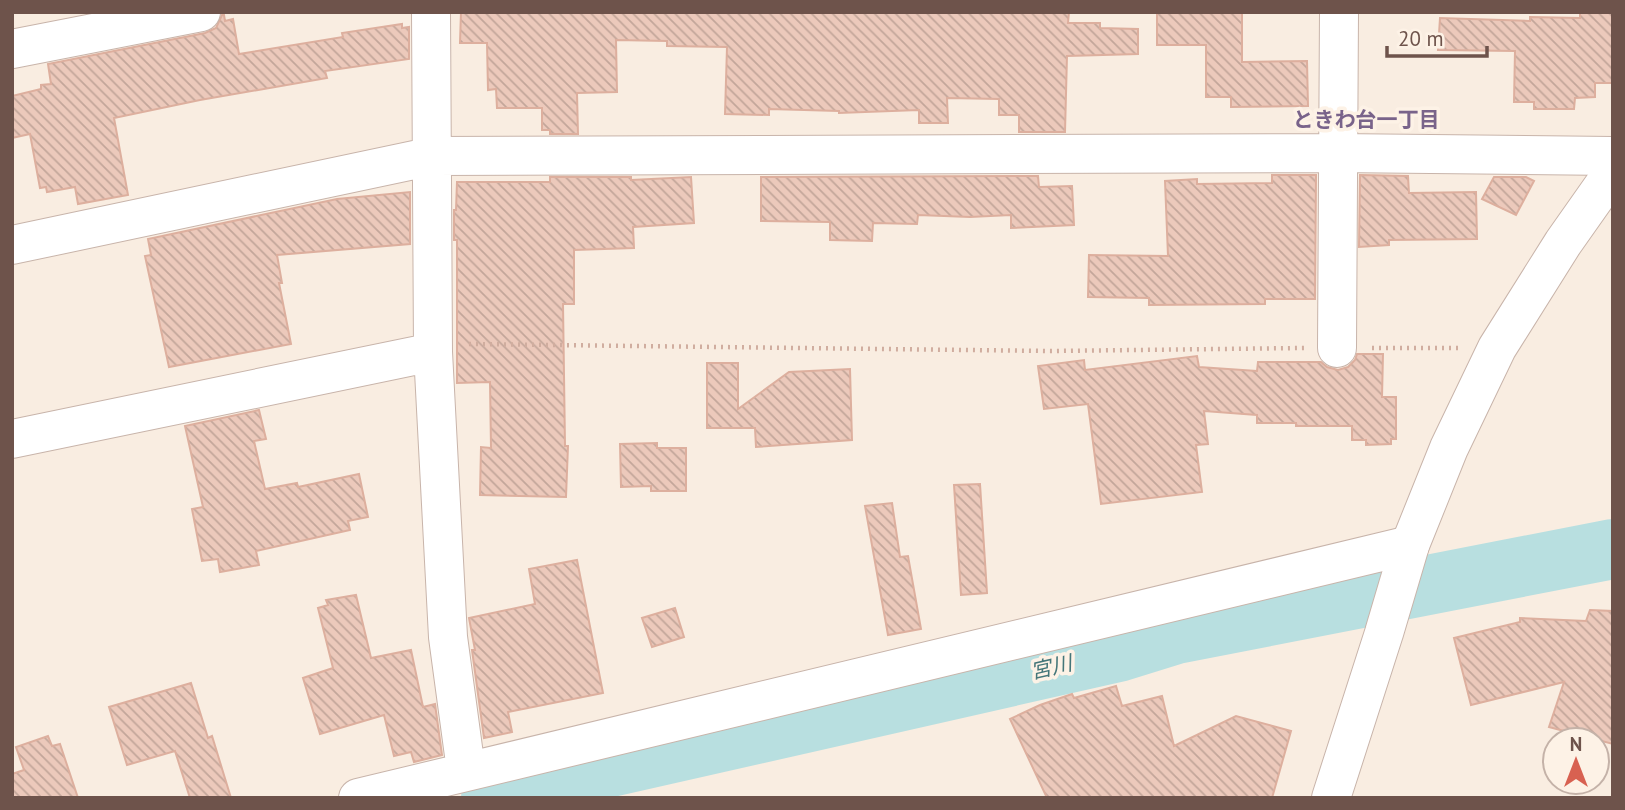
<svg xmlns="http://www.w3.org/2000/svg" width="1625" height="810" font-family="'PT Sans','Noto Sans JP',sans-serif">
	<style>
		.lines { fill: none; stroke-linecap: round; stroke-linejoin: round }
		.river { stroke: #b8dfe0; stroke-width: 60 }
		.building { fill: url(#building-back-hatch); stroke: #ddaf9e; stroke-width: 2 }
		.minor-casing { stroke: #c8b4aa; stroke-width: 40 }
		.tertiary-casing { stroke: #c8b4aa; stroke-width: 40 }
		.path { stroke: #d0ad9f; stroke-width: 4.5; stroke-dasharray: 2 5; stroke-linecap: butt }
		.minor { stroke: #fff; stroke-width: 38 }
		.tertiary { stroke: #fff; stroke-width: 38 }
		.labels { text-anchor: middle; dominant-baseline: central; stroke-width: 7; stroke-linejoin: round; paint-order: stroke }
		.neighbourhood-label { font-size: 21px; font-weight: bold; fill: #79638a; stroke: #fdf2e6 }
		.water-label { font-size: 21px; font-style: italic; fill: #447679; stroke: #fdf2e6 }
	</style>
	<defs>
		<pattern id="building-back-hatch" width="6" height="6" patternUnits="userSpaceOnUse" patternTransform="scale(1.75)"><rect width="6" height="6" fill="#ecc9bb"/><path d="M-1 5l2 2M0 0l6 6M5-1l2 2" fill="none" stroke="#c3a69a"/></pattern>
	</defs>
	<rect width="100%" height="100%" fill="#f9ede1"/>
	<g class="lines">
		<path class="river" d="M491 798 519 791 531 785 1118 652 1176 634 1613 549"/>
	</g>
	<path class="building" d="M461 12H1069L1068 23H1100V28L1138 29V54L1067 56 1065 132H1019V115H999V99L947 98 948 123H919V110L839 113V111L769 109V115L725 114 727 47 667 46V41L616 40 617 92 577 93 578 134H550V130H542V108H497L496 89 488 90 487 43H460Z
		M1157 12H1242V62L1307 61 1308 106 1231 107V97H1206V45H1157Z
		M1580 12H1613V83H1595V97L1575 98 1574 109H1534V102H1514L1515 51 1438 50 1440 18 1530 21V17L1580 18Z
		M222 15H224L225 21 233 19 239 54 343 37 342 33 402 24V28L409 27V59L325 71 327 78 200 100 114 118 128 195 78 204 75 187 47 192 46 187 40 188 30 134 12 138V96L41 89V85L51 84 48 64 205 33 216 28Z
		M1272 175H1316L1315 299H1265V304L1149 305V298L1088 297 1089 255 1168 256 1165 181 1197 179V184L1272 183Z
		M1360 175 1408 176 1409 193 1476 192 1477 239 1389 240V245L1359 247Z
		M1038 176 1039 187 1072 186 1074 225 1011 228V215L970 217 918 215 917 224 873 223 872 241 830 240V222L761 221V177Z
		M550 177H631V180L691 177 694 223 633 227 634 248 574 250V304H563L565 446H568L566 497 480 495 481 447 491 448 490 382 457 383V240H454V210H456L457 182H550Z
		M1494 177H1526L1534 181 1516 215 1482 199Z
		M410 192V244L277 255 282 283H279L291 344 169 367 145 256 151 255 148 239 337 199Z
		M1357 354H1383L1382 397H1396V439H1391V444L1366 445V440H1352V426H1296V423H1257V415L1204 411 1208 444 1196 445 1202 492 1101 504 1088 404 1044 409 1038 366 1084 360 1085 370 1197 356 1199 367 1257 371 1258 362H1321L1327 367 1338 370 1348 367 1355 360Z
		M707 363H738V409L789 372 850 369 852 440 756 447 755 428H707Z
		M259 410 266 439 254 441 265 489 297 483 298 487 359 474 368 517 348 521 350 530 256 551 259 565 220 572 218 559 202 561 192 509 203 507 185 426Z
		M657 443V448H686V491H651V486L621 487 620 444Z
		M980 484 987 593 961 595 954 485Z
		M892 503 900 557 908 556 921 629 888 635 865 506Z
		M577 560 603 693 508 712 512 732 484 738 472 650H475L469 618 535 604 529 569Z
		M356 595 371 658 411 650 423 707 435 704 442 755 414 762 411 752 394 756 384 715 320 734 303 678 333 668 318 608 328 605 326 600Z
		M675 608 684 637 652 647 642 618Z
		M1590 610 1613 611V744L1549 727 1564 682 1471 705 1454 638 1520 622V618L1586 621Z
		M191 683 208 738 212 736 231 798H190L175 751 127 765 109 707Z
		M1116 686 1122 706 1162 696 1174 746 1236 716 1291 731 1272 798H1047L1010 719 1040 705 1072 694 1074 698Z
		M48 736 52 746 60 744 78 798H12V774L24 770 16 747Z"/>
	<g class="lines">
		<defs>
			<path id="minor" d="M431 12 433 352 448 637 466 770
				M12 49 201 12
				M12 245 433 156 1336 153 1613 156
				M1337 348 1339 12
				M12 439 433 352
				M358 798 1410 545"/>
			<path id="tertiary" d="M1331 798 1384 633 1410 545 1449 448 1497 348 1563 243 1613 172"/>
		</defs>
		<use href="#minor" class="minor-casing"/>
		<use href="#tertiary" class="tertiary-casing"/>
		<path class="path" d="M469 344 1050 351 1304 348
			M1372 348H1458"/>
		<use href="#minor" class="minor"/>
		<use href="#tertiary" class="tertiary"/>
	</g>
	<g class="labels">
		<g class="neighbourhood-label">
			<text x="1366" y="119">ときわ台一丁目</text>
		</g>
		<g class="water-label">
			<text transform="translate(1051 667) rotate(-13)">宮川</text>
		</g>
	</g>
	<rect width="1625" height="810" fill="none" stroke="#6e534b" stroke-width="28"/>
	<g transform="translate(1576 761)"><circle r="33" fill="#fdf2e6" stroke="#c4b2a8" stroke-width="2"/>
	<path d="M0-5L12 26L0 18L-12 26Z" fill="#d86151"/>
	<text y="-10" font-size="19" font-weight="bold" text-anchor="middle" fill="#6e534b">N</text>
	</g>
	<path d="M1387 46v10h100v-10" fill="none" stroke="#6e534b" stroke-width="3.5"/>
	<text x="1398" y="46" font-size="21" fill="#6e534b" stroke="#fdf2e6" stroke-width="5" paint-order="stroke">20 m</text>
</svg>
